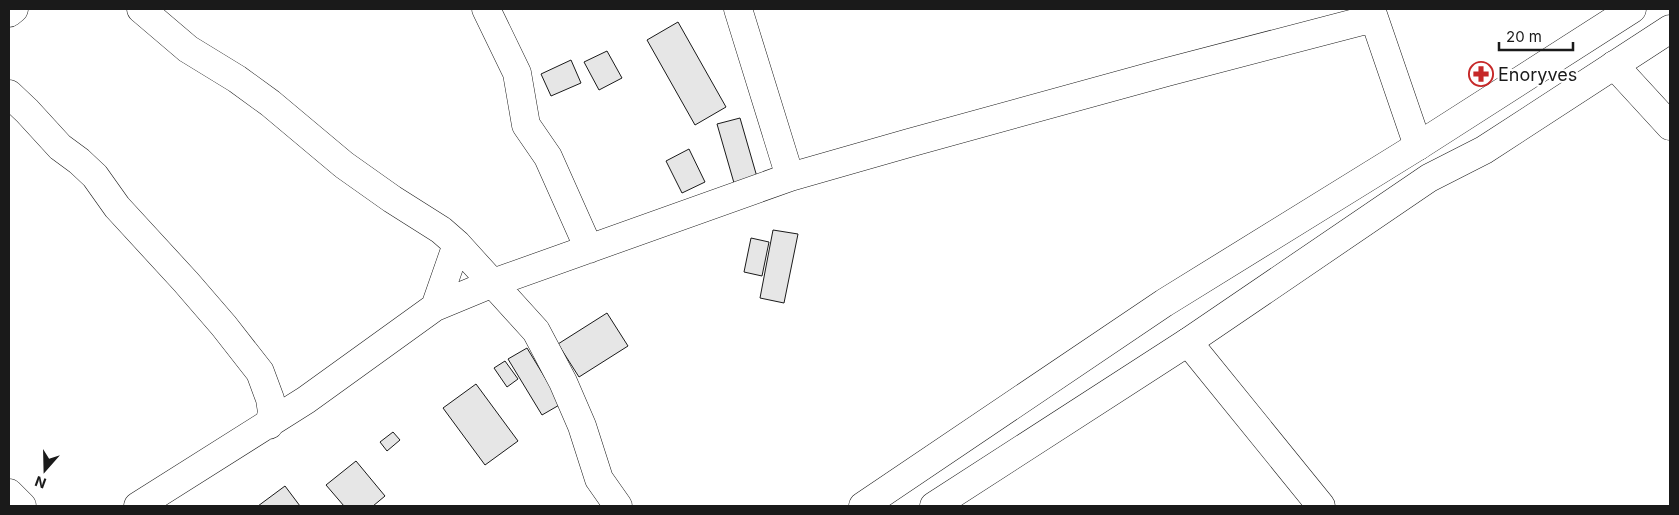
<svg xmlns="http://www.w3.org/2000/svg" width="1679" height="515" font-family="Inter,sans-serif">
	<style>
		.building { fill: #e6e6e6; stroke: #1a1a1a }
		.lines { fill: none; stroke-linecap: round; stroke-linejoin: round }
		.minor-casing { stroke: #1a1a1a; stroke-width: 29 }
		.major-casing { stroke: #1a1a1a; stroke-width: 29 }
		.minor { stroke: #fff; stroke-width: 28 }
		.major { stroke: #fff; stroke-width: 28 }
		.labels { text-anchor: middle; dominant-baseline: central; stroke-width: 4; stroke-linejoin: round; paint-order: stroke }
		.poi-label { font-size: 18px; fill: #1a1a1a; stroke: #fff; text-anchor: start }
	</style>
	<rect width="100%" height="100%" fill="#fff"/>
	<path class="building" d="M678 22 726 107 695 125 647 40Z
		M607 51 622 78 599 90 584 62Z
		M571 60 581 83 551 96 541 74Z
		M740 118 757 177 734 183 717 124Z
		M689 149 705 182 682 193 666 161Z
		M773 230 798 234 784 303 760 298Z
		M751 238 769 242 762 276 744 272Z
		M607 313 628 346 579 377 558 344Z
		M527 348 561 404 542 415 508 359Z
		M505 361 518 379 507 387 494 368Z
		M476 384 518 441 485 465 443 408Z
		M393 432 400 440 387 451 380 442Z
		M356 461 385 496 373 506H344L326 485Z
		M285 486 300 506H258Z"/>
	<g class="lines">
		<defs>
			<path id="minor" d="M141 9 188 49 237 79 270 103 344 165 392 199 441 230 457 244 536 331 563 382 582 426 599 479 618 506
				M486 9 517 73 526 125 548 157 589 249
				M738 9 790 177
				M1371 9 1418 146
				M9 13 14 9
				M1614 65 1670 126
				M9 94 27 111 60 147 79 161 95 176 117 207 186 282 224 326 260 372 270 399 272 412 269 425
				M435 307 457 244
				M1188 342 1321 506
				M9 493 22 506
				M138 506 306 400 435 307 493 283 790 177 909 143 1167 72 1374 18"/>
			<path id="major" d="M863 506 1164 303 1418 146 1632 9
				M934 506 1188 342 1429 178 1484 150 1670 29"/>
		</defs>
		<use href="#minor" class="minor-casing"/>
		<use href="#major" class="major-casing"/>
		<use href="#minor" class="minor"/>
		<use href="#major" class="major"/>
	</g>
	<defs>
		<symbol id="pharmacy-ring" viewBox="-11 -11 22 22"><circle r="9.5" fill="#fff" stroke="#c62828" stroke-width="1.5"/><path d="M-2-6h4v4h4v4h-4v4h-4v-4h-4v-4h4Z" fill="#c62828"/></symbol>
	</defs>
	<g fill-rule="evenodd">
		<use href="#pharmacy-ring" x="1467" y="60" width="28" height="28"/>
	</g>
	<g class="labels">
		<g class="poi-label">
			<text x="1498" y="74">Enoryves</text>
		</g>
	</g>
	<rect width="1679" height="515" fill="none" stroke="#1a1a1a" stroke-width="20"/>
	<g transform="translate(45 470) rotate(200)" stroke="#ffffff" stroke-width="4" paint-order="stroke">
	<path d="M0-4L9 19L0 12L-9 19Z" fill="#1a1a1a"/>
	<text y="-8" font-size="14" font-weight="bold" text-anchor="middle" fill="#1a1a1a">N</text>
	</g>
	<path d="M1499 42v8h74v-8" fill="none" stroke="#1a1a1a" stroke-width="2.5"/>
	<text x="1506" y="42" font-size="15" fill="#1a1a1a" stroke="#ffffff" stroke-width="4" paint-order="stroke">20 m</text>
</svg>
